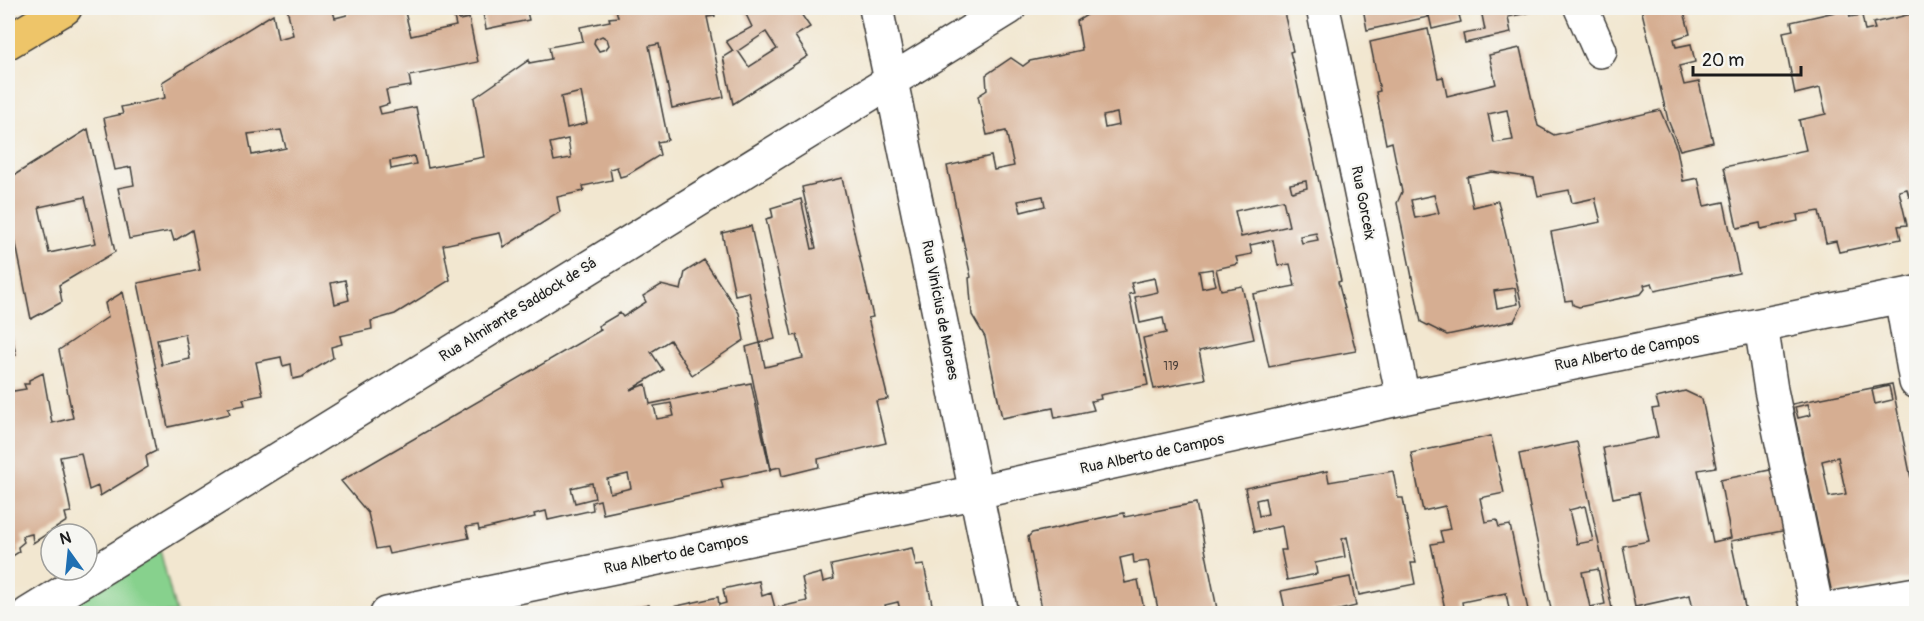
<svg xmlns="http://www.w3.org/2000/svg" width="1924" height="621" font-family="Pangolin,sans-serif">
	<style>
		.green { fill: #87d18d; stroke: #527654; stroke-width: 1.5 }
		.building { fill: #d6ae92; fill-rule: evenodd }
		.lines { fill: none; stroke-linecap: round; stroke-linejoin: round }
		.street-casing { stroke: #3c3a37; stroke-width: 36 }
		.highway-casing { stroke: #3c3a37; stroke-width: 36 }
		.street { stroke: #fff; stroke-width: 33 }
		.highway { stroke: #eec569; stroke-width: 33 }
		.labels { text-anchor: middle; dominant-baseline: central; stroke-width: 4.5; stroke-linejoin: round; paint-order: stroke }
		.number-label { font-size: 12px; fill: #4a403a }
		.street-label { font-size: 15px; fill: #1c1c1c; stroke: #f6f6f2 }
	</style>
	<rect width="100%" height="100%" fill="#f6f6f2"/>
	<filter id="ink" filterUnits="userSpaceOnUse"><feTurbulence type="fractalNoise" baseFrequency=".0167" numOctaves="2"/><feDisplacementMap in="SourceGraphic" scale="12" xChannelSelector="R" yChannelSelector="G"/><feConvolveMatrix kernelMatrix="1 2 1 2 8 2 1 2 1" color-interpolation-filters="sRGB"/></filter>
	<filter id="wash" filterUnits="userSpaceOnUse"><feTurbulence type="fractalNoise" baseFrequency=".008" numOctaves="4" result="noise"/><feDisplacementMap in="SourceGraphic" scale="24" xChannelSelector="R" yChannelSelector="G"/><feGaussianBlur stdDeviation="1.35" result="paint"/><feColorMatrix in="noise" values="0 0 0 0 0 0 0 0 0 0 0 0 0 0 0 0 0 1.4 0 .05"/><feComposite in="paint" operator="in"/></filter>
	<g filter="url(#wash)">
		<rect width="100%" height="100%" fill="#f2e7d0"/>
		<path class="green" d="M160 550 176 613H58Z"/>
		<g id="blocks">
			<path class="building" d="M287 8H332L335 18 347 15 345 8H404L411 36 456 26 452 8H456L459 20 469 18 478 62 409 76 411 86 386 90 389 104 379 107 381 114 416 107 428 168 484 157 474 98 529 60V63L551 59 549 47 583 41 580 27 610 21 609 18 618 17 616 10 625 8H713L715 16 707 17 724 97 672 108 659 44 649 46 668 140 657 142 660 155 627 175 620 177 617 167 610 169 612 180 583 186 584 191 557 197 560 212 504 247 500 233 443 245 450 280 395 314 371 321 372 329 340 336 342 344 331 347 333 358 302 377 293 379 291 364 283 366 281 357 256 362 263 395 243 399 245 405 228 408 230 414 168 427 138 283 200 270 192 230 174 241 171 231 129 239 118 188 134 185 131 167 115 170 104 118 123 114 121 107 165 98 162 82 273 14 278 39 293 35ZM602 36 607 39 609 45 606 49 599 51 594 43 595 39ZM581 92 587 123 567 128 561 97ZM281 130 286 148 252 155 248 134ZM568 139 571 158 554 161 550 143ZM414 156 416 164 391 169 390 161ZM345 280 349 300 335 304 331 283ZM185 334 190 359 162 365 157 340Z
				M482 8H526L529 20 486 29Z
				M743 8H797L810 27 795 36 808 56 733 104 723 57 733 51 726 41 752 27ZM766 32 777 49 749 67 738 51Z
				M1098 8H1283L1293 51 1290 52 1292 60 1341 281 1338 282 1356 351 1269 367 1253 294 1295 286 1290 264 1278 266 1273 240 1250 245 1252 254 1236 257 1238 264 1216 269 1221 290 1242 286 1254 339 1199 351 1205 379 1154 389 1143 338 1166 333 1163 318 1140 323 1135 297 1158 292 1155 278 1131 283 1134 293 1129 294 1148 385 1100 395 1101 399 1091 401 1094 410 1055 418 1053 408 1002 418 985 337 972 315 969 278 971 277 947 166 991 156 994 170 1014 166 1006 131 987 135 978 96 987 90 986 75 1011 58 1023 66 1030 61 1082 50 1077 21ZM1117 113 1119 125 1105 128 1103 116ZM1306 181 1307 188 1292 192 1290 184ZM1043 196 1045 206 1021 212 1018 201ZM1283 200 1289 226 1241 237 1235 211ZM1316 233 1318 240 1302 243 1300 236ZM1212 269 1216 285 1202 288 1199 271Z
				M1363 8H1426L1428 17 1367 30Z
				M1439 8H1540L1541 10 1508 17 1511 33 1465 43 1463 34 1485 30 1481 10 1459 15 1461 22 1432 29 1428 11Z
				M1641 8H1683L1690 34 1674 39 1676 47 1691 44 1695 62 1679 66 1684 85 1699 82 1713 142 1680 150 1668 120Z
				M1848 9 1850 17 1862 15 1865 31 1875 29 1873 23 1916 13V196L1909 197 1907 189 1899 191 1907 225 1898 226 1901 239 1839 252 1836 241 1826 243 1819 211 1797 215 1798 221 1761 229 1760 223 1737 228 1724 167 1806 150 1799 120 1826 114 1820 88 1795 94 1783 32 1793 30 1791 22Z
				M1428 29 1438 78 1443 77 1447 96 1496 84 1489 55 1520 48 1538 126 1554 135 1660 110 1677 149 1683 181 1698 178 1704 206 1724 202 1739 273 1655 291 1652 283 1644 285 1645 289 1641 294 1579 307 1573 305 1572 300 1565 301 1551 232 1601 222 1595 198 1572 203 1569 190 1538 196 1534 178 1492 172 1467 177 1473 207 1498 201 1522 306 1514 321 1447 335 1421 322 1397 203 1402 192 1392 142 1386 144 1376 92 1380 91 1370 42ZM1507 110 1513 140 1494 143 1488 114ZM1434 195 1439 213 1415 218 1411 200ZM1515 288 1518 304 1497 308 1494 291Z
				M88 129 115 252 59 285 62 302 31 319 8 204V179ZM85 197 96 243 49 253 39 207Z
				M842 178 873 317 868 318 888 399 876 401 886 443 818 459 819 467 782 476 780 467 771 469 746 347 760 343 765 367 803 358 797 335 792 336 766 219 773 217 771 208 801 199 812 249 816 248 802 187Z
				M751 226 775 339 760 343 749 292 735 295 722 233Z
				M704 260 739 313 744 340 692 375 670 340 651 352 663 370 630 390 646 384 650 404 751 383 770 470 721 480 723 488 603 514 600 500 592 502 593 510 548 520 546 511 534 514 535 517 479 530 478 525 466 527 469 538 389 554 387 547 376 549 368 513 341 481 601 330 598 326 620 313 623 317 646 302 643 296 661 285 681 290 685 272ZM671 403 674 416 657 419 654 406ZM628 474 631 488 610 493 607 479ZM592 483 595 498 575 503 571 488Z
				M123 292 156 451 146 456 148 467 100 496 98 486 89 490 81 453 60 457 71 512 65 513 67 521 33 543 32 534 22 536 24 542 18 547 19 552 8 559V392L26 389 24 384H29V380L43 373 52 423 73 418 59 350 108 317 105 303Z
				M8 318 16 355 8 356Z
				M1892 384 1916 503V577L1832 594 1792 404ZM1889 386 1892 400 1875 404 1872 390ZM1808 404 1811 415 1798 418 1795 407ZM1838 457 1846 494 1829 497 1822 461Z
				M1685 391 1702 399 1716 467 1698 470 1713 542 1731 538 1720 480 1775 469 1787 530 1731 541 1746 612 1694 614 1690 595 1635 607 1623 546 1649 541 1639 493 1613 498 1603 448 1658 437 1652 409 1659 408 1656 398Z
				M1491 436 1504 493 1480 498 1485 522 1497 520 1499 527 1510 525 1528 610 1510 614 1506 593 1462 602 1464 614H1446L1431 544 1443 542 1440 531 1450 529 1445 506 1423 511 1411 453Z
				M1577 442 1601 554 1613 614H1552L1519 454ZM1585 506 1593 541 1577 544 1569 510ZM1598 569 1605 604 1590 607 1582 572Z
				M1327 471 1329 482 1393 471 1398 498H1403L1406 515 1416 563H1411L1415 584 1359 595 1347 537 1342 539 1345 557 1315 563 1317 574 1287 580 1281 550H1286L1282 526 1254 532 1245 488ZM1265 498 1268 514 1259 516 1256 500Z
				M1196 503 1218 614H1159L1148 561 1134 563 1133 555 1120 558 1125 583 1138 580 1145 614H1043L1028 537 1032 533 1124 513 1125 517Z
				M912 548 916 566 924 565 934 614H901L898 602 885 605 887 614H664L663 609 718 597 719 605 726 603 723 589 759 581 762 596 771 593 775 608 807 601 802 578 821 573 823 582 834 579 831 565Z
				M1350 577 1356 606 1323 614H1286L1281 591Z
				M649 605 651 614H614V613Z"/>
		</g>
	</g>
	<g filter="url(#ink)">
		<use href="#blocks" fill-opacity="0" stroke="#3c3a37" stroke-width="1.5"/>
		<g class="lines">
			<defs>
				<path id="street" d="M876 8 1001 614
					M1323 8 1403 398
					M1581 8 1600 51
					M1901 296 1916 382
					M1761 325 1771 390 1815 601 1823 610 1916 594
					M28 614 1009 8
					M387 614 977 492 1403 398 1916 293"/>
				<path id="highway" d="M8 42 65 8"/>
			</defs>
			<use href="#street" class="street-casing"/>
			<use href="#highway" class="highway-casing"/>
			<use href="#street" class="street"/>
			<use href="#highway" class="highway"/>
		</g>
	</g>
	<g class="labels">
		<g class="number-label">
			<text x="1171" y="366">119</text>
		</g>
		<g class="street-label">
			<text transform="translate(1363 203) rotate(79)">Rua Gorceix</text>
			<text transform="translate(518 310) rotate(-32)">Rua Almirante Saddock de Sá</text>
			<text transform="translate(940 310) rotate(79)">Rua Vinícius de Moraes</text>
			<text transform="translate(1627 352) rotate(-11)">Rua Alberto de Campos</text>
			<text transform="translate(1152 454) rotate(-12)">Rua Alberto de Campos</text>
			<text transform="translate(676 554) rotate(-12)">Rua Alberto de Campos</text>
		</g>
	</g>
	<rect width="1924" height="621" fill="none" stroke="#f6f6f2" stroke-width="30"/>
	<g transform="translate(69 552) rotate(345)"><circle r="28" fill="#f6f6f2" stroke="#9f9f9c" stroke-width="1.5"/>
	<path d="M0-4.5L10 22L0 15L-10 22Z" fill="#1f6fb2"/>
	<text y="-9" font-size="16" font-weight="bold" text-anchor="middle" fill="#1c1c1c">N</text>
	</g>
	<path d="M1693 66v9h108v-9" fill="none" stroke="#1c1c1c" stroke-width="3"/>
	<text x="1702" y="66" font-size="18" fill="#1c1c1c" stroke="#f6f6f2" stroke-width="4.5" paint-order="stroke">20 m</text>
</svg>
